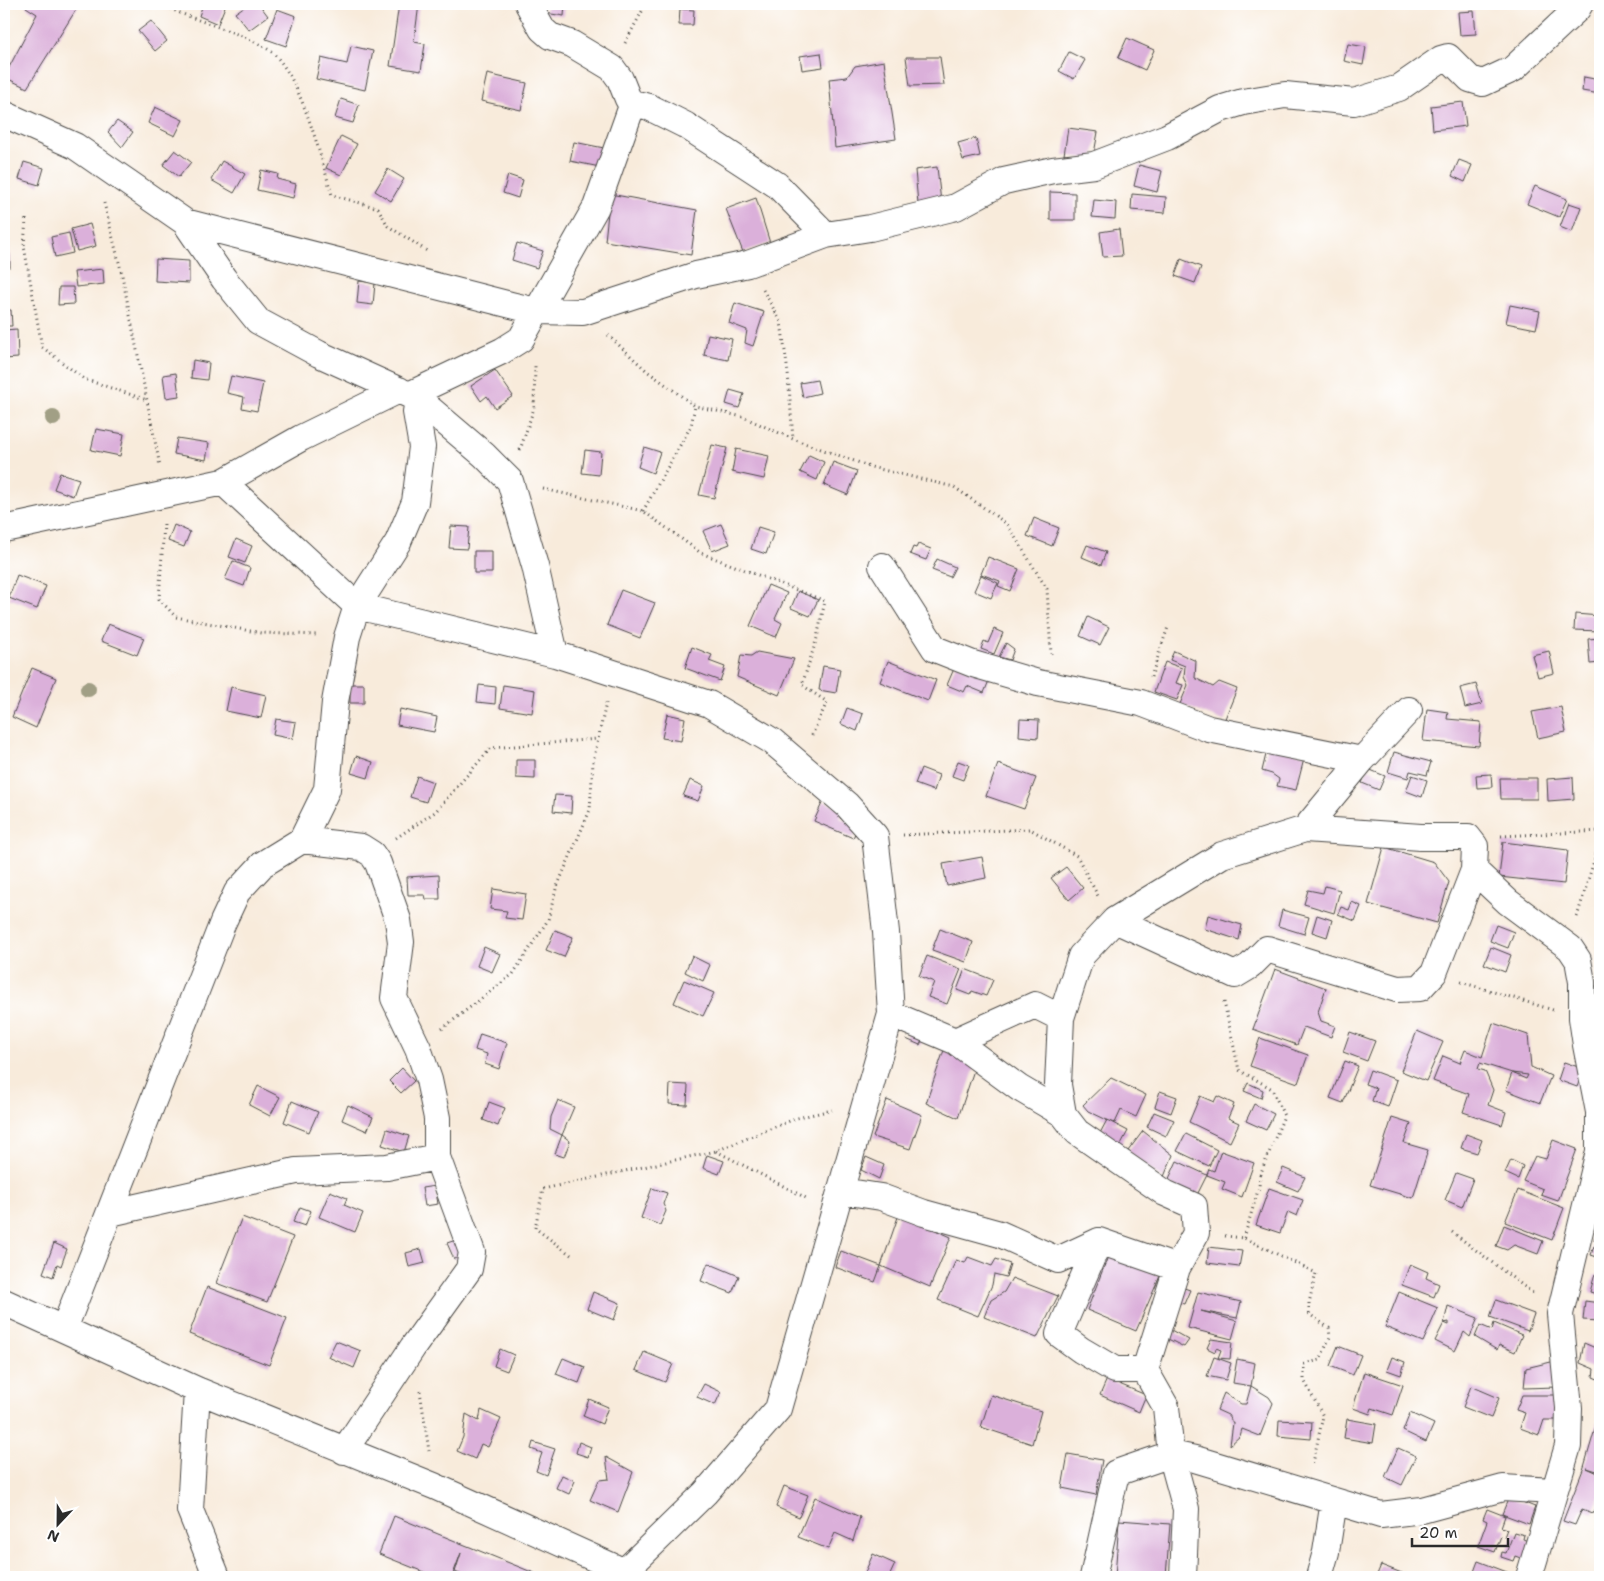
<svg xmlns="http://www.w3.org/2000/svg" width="1604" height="1581" font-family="'Shantell Sans',sans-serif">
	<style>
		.building { fill: #dbb0da }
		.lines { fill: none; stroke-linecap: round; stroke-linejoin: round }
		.minor-casing { stroke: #4a4845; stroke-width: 28 }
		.path { stroke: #4a4845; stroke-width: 3; stroke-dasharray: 1 4; stroke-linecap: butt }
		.minor { stroke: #fff; stroke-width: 26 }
		.tree { fill: #a19f85 }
	</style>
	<rect width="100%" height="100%" fill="#fff"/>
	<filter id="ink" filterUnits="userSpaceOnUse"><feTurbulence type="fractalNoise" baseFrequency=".02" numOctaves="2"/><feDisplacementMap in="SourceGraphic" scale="10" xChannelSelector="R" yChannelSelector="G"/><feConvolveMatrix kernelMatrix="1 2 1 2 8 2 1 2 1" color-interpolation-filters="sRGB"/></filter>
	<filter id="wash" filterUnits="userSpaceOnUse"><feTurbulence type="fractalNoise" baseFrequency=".0096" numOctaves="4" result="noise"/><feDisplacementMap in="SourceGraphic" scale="20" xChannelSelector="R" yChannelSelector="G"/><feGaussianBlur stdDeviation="1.12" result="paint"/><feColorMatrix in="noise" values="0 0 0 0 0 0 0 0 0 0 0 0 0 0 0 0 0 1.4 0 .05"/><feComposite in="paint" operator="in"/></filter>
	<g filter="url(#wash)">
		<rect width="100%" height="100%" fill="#f8ebdb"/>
		<g id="blocks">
			<path class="building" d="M27 4H83L82 6 79 5 27 88 4 77 37 14 26 7Z
				M203 4H226L218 24 199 16Z
				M248 4H259L268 16 249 30 235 13Z
				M399 4H419L414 42 425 44 421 71 390 66Z
				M548 4H565L564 16 545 13Z
				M277 9 296 16 286 46 266 39Z
				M680 9 694 10 693 25H679Z
				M1474 11 1476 34 1460 35 1458 12Z
				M151 21 167 41 155 51 138 31Z
				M1127 38 1154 50 1145 70 1118 58Z
				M1348 44 1366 47 1363 65 1344 61Z
				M351 46 373 51 365 90 316 79 321 58 347 64Z
				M1069 52 1085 60 1074 79 1059 71Z
				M821 53 823 67 802 70 800 56Z
				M906 57H940L944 85 910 86Z
				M884 61 896 139 835 148 829 79 847 77 855 66Z
				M487 74 527 83 521 110 481 101Z
				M1584 77 1600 80V94L1582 91Z
				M341 99 359 105 353 123 335 118Z
				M1463 102 1466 126 1433 130 1431 106Z
				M155 107 183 120 175 136 148 123Z
				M117 121 133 132 122 147 108 132Z
				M1068 128 1098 132 1093 159 1064 155Z
				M341 136 357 144 341 175 326 168Z
				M976 138 980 156 963 160 958 143Z
				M574 142 604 148 600 167 570 161Z
				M175 150 191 162 179 177 163 165Z
				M1459 160 1472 165 1465 182 1452 176Z
				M222 161 245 174 234 193 211 180Z
				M24 162 44 168 39 185 19 179Z
				M1139 165 1162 171 1157 192 1134 186Z
				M937 167 941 202 918 204 915 170Z
				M388 169 404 179 391 201 375 191Z
				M261 170 278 174 277 179 296 184 293 198 257 190Z
				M508 175 523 180 518 198 503 193Z
				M1535 186 1567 199 1559 217 1527 204Z
				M1050 192 1075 193V220H1050Z
				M610 194 697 210 691 255 605 241Z
				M1132 194 1166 197 1165 213 1131 210Z
				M756 198 770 243 743 252 726 209Z
				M1094 200 1116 202 1115 219 1092 217Z
				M4 203H8L10 267 4 266Z
				M1569 203 1581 207 1572 232 1560 227Z
				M90 224 96 246 77 251 71 229Z
				M1119 229 1122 256 1103 257 1100 232Z
				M69 233 73 253 55 257 51 237Z
				M517 243 543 251 537 268 512 260Z
				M156 259 189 261V283L155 281Z
				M1181 259 1201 267 1195 283 1175 276Z
				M103 269 104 284 76 287 74 272Z
				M359 281 375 283 373 305 357 303Z
				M59 287H73L74 304 58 305Z
				M735 303 764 312 753 346 745 343 747 330 729 323Z
				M1510 305 1540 311 1536 329 1506 323Z
				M4 310H11L12 326H4Z
				M17 329 18 358 4 359V330Z
				M708 334 732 339 728 360 704 355Z
				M193 360 209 363 207 380 191 378Z
				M495 370 513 396 495 408 487 396 481 401 471 386Z
				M176 373 179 396 166 398 163 375Z
				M231 376 263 383 257 411 242 408 244 397 227 393Z
				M817 380 820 393 803 397 800 383Z
				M730 390 744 394 739 408 726 404Z
				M96 429 124 434 120 456 91 450Z
				M177 438 209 443 206 460 174 454Z
				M712 445 727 448 714 498 699 495Z
				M644 447 660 452 653 473 638 467Z
				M736 449 769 456 764 479 732 472Z
				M585 450 601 452 599 475 582 473Z
				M809 455 824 462 817 480 800 472Z
				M833 462 857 471 848 495 824 485Z
				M60 473 79 479 73 496 54 489Z
				M1034 518 1059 528 1052 546 1027 536Z
				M721 524 730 544 712 551 703 531Z
				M174 525 190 532 184 547 168 541Z
				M451 526 469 527 467 549 449 548Z
				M758 527 774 532 766 554 751 549Z
				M236 539 252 546 245 563 229 557Z
				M918 544 931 549 926 560 910 554 913 547 916 548Z
				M1087 545 1106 552 1101 565 1082 557Z
				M474 551H492V573H474Z
				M988 557 1019 569 1010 591 998 586 1000 581 981 574Z
				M937 559 955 567 950 577 932 570Z
				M233 561 250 568 244 586 225 579Z
				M17 575 46 586 37 609 9 598Z
				M981 575 998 583 991 598 974 591Z
				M768 585 787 593 775 619 782 623 776 637 750 626Z
				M621 590 655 603 640 638 607 625Z
				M798 591 818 600 810 616 791 608Z
				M1575 614 1600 616V631L1574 630Z
				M1088 617 1109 627 1100 645 1080 636Z
				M108 624 144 638 137 655 101 641Z
				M994 629 1003 633 994 654 981 649 984 641 988 643Z
				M1600 638V663L1590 664 1588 639Z
				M1006 643 1014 649 1010 660 999 657Z
				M692 647 712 655 709 661 725 667 720 681 685 668Z
				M1174 651 1196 661 1195 678 1213 687 1219 682 1237 689 1224 721 1180 704 1188 685 1184 677 1185 666 1170 660Z
				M1549 651 1554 673 1538 677 1532 655Z
				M757 652 794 659 779 695 737 677 741 655 751 656Z
				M888 661 936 680 928 701 880 682Z
				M1165 662 1182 668 1176 683 1183 685 1177 700 1154 692Z
				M956 664 990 678 984 693 967 686 964 692 947 685Z
				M823 666 840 669 836 693 819 690Z
				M32 668 56 678 36 728 12 717Z
				M350 684H364V703H350Z
				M1476 684 1482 704 1465 708 1460 688Z
				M479 685 496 687 495 704 477 702Z
				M503 685 535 690 532 713 500 708Z
				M231 687 266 695 261 718 226 711Z
				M1561 707 1566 732 1538 738 1532 712Z
				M847 708 863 714 857 731 841 724Z
				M400 709 437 717 434 732 397 725Z
				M1427 709 1448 712 1447 719 1481 722 1479 746 1423 741Z
				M667 714 685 718 681 741 662 738Z
				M276 719 296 722 293 739 273 735Z
				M1020 719 1039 720 1038 738 1019 736Z
				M1268 746 1305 755 1296 790 1277 786 1279 779 1272 774 1262 771Z
				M1394 752 1431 762 1427 775 1410 771 1408 778 1388 772Z
				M356 756 373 762 368 778 351 773Z
				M516 760H535V779L516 778Z
				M958 761 969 765 963 780 952 776Z
				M998 764 1036 778 1024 809 986 796Z
				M921 768 939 775 934 791 915 784Z
				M1368 769 1385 776 1379 790 1362 783Z
				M1491 774 1492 787 1477 788 1476 775Z
				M1412 775 1427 780 1422 797 1406 791Z
				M417 776 433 782 426 802 410 797Z
				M1573 777 1574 799 1548 801 1547 779Z
				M1500 778H1537V799H1501Z
				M690 780 704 786 698 801 683 796Z
				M555 795 572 796 571 813 553 811Z
				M823 801 844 810 840 818 858 826 853 838 814 821Z
				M1503 842 1568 850 1564 884 1499 877Z
				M1384 847 1434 862 1449 882 1437 923 1368 904Z
				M982 857 986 878 947 886 943 864Z
				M1066 867 1083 888 1069 900 1051 878Z
				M439 875 440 899H426L425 895H408L407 877Z
				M1325 886 1340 890 1334 913 1304 904 1308 890 1323 893Z
				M493 889 526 894 522 920 505 918 507 911 490 909Z
				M1352 902 1361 906 1355 921 1338 914 1341 907 1349 910Z
				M1282 910 1309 917 1304 934 1278 926Z
				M1208 915 1242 925 1239 940 1205 929Z
				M1317 915 1332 920 1327 937 1312 932Z
				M1496 925 1514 932 1508 948 1490 941Z
				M940 929 973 942 966 962 932 950Z
				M555 930 573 937 564 957 546 950Z
				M484 947 500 954 492 972 477 966Z
				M1491 947 1511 955 1505 972 1484 964Z
				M692 956 710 965 703 981 685 972Z
				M927 956 961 969 947 1004 928 997 934 982 919 976Z
				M965 969 993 980 986 996 972 991 970 995 957 990Z
				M1275 969 1326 988 1318 1012 1321 1021 1335 1026 1331 1037 1304 1027 1297 1045 1253 1029Z
				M684 980 714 993 703 1016 674 1003Z
				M1600 985V1010L1594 987Z
				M1493 1023 1528 1035 1531 1067 1551 1076 1540 1103 1506 1090 1512 1073 1526 1079 1528 1075 1512 1073 1480 1063 1478 1069 1485 1071 1493 1090 1488 1105 1506 1112 1502 1125 1463 1112 1469 1094 1433 1081 1443 1056 1460 1063 1465 1050 1482 1057Z
				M910 1030 924 1036 920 1045 906 1039Z
				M1417 1031 1443 1042 1426 1081 1401 1071Z
				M1350 1032 1375 1041 1367 1061 1343 1052Z
				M480 1034 507 1043 499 1069 485 1064 487 1054 475 1050Z
				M1260 1038 1308 1055 1298 1083 1250 1066Z
				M944 1050 976 1064 958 1118 926 1103Z
				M1345 1061 1358 1066 1343 1103 1330 1098Z
				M1564 1062 1584 1069 1577 1087 1558 1080Z
				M402 1068 414 1081 401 1093 389 1081Z
				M1370 1070 1397 1080 1388 1107 1372 1101 1376 1088 1365 1084Z
				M1111 1078 1146 1095 1136 1117 1121 1110 1115 1123 1107 1120 1128 1131 1120 1146 1099 1135 1107 1120 1088 1111 1083 1105Z
				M1248 1083 1263 1090 1261 1098 1244 1091Z
				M670 1084 688 1085 687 1105 669 1104Z
				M258 1086 280 1097 270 1116 249 1105Z
				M1160 1091 1177 1097 1171 1113 1155 1107Z
				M1200 1096 1214 1102 1217 1096 1234 1104 1228 1118 1239 1123 1230 1142 1189 1122Z
				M558 1100 574 1107 562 1135 550 1129 551 1117Z
				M887 1100 922 1115 910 1149 873 1137Z
				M292 1101 318 1112 309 1132 284 1122Z
				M489 1102 505 1108 498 1126 483 1120Z
				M1254 1104 1274 1114 1266 1130 1246 1121Z
				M348 1105 373 1117 367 1131 342 1120Z
				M1154 1112 1174 1120 1166 1136 1147 1127Z
				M1392 1118 1411 1124 1404 1143 1428 1150 1413 1198 1370 1185Z
				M387 1129 409 1136 404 1152 382 1145Z
				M1143 1131 1173 1155 1163 1179 1128 1151Z
				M1186 1134 1217 1150 1209 1166 1177 1151Z
				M1466 1134 1482 1140 1477 1153 1461 1148Z
				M562 1135 570 1141 564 1157 555 1154Z
				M1553 1140 1577 1149 1558 1201 1541 1195 1543 1189 1523 1181 1535 1156 1546 1159Z
				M1221 1151 1254 1163 1242 1197 1222 1189 1225 1182 1207 1175 1209 1169 1214 1171Z
				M707 1155 724 1161 719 1174 703 1168Z
				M866 1157 884 1165 879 1179 861 1170Z
				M1511 1160 1523 1166 1518 1179 1505 1173Z
				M1177 1161 1207 1175 1196 1197 1167 1183Z
				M1283 1168 1305 1177 1298 1191 1277 1182Z
				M1456 1173 1473 1179 1462 1207 1445 1200Z
				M435 1186 438 1204 425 1206 422 1188Z
				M652 1188 667 1193 663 1204 666 1211 660 1225 641 1218Z
				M1269 1188 1303 1200 1297 1216 1288 1212 1280 1233 1256 1225Z
				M1518 1190 1564 1208 1552 1240 1505 1222Z
				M330 1191 347 1198 344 1205 363 1213 355 1232 319 1217Z
				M300 1207 311 1211 305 1226 293 1222Z
				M899 1214 951 1237 930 1287 881 1266 875 1282 835 1267 841 1251 881 1266Z
				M242 1217 293 1237 267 1302 216 1283Z
				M1600 1221V1240H1594Z
				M1504 1225 1543 1241 1538 1254 1514 1245 1507 1250 1496 1246Z
				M459 1239 467 1254 454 1259 447 1243Z
				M54 1243 67 1249 61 1266 57 1264 53 1277 43 1273Z
				M1594 1246 1600 1251V1258L1591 1255Z
				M1209 1247 1242 1251 1239 1267 1207 1263Z
				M421 1249 425 1263 409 1267 406 1253Z
				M1109 1254 1160 1276 1136 1331 1087 1310Z
				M968 1257 992 1266 996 1259 1010 1264 1006 1277 994 1274 992 1285 978 1316 938 1300 956 1260 965 1263Z
				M708 1263 739 1276 732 1293 701 1281Z
				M1410 1264 1428 1272 1426 1278 1439 1284 1434 1297 1402 1285Z
				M1595 1274 1600 1276V1295L1590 1292Z
				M1012 1278 1058 1296 1037 1338 984 1317 991 1300 1004 1292Z
				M1178 1286 1190 1290 1184 1304 1172 1301Z
				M207 1287 287 1318 269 1365 189 1334Z
				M593 1292 620 1303 614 1320 587 1309Z
				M1198 1292 1241 1302 1237 1318 1201 1311 1237 1321 1232 1339 1188 1328Z
				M1399 1292 1438 1308 1423 1342 1385 1327Z
				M1496 1300 1534 1314 1528 1331 1490 1317Z
				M1585 1301 1600 1303V1321L1583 1320Z
				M1448 1306 1478 1318 1470 1337 1464 1332 1455 1351 1435 1341 1444 1323 1449 1325V1322L1444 1323Z
				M1494 1323 1522 1335 1515 1352 1499 1345 1497 1350 1475 1337 1480 1325 1492 1330Z
				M1171 1330 1189 1340 1184 1347 1166 1338Z
				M1211 1339 1232 1342 1230 1359 1218 1358 1221 1350 1216 1348 1215 1352 1207 1348Z
				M336 1341 361 1351 354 1368 328 1357Z
				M1584 1343 1600 1350V1380L1593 1377 1594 1369 1580 1363Z
				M1338 1346 1361 1355 1353 1375 1330 1366Z
				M500 1349 514 1355 507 1371 494 1366Z
				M644 1352 673 1364 665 1382 636 1370Z
				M1214 1357 1231 1363 1226 1380 1207 1376Z
				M1392 1357 1405 1362 1401 1375 1387 1370Z
				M563 1358 585 1367 579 1383 556 1374Z
				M1237 1359 1255 1363 1251 1386 1233 1383Z
				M1555 1361 1556 1387 1524 1388 1526 1368Z
				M1364 1372 1403 1385 1393 1415 1372 1408 1370 1414 1353 1408Z
				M1107 1379 1146 1395 1139 1412 1100 1395Z
				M704 1384 721 1392 715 1405 697 1397Z
				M1251 1386 1269 1397 1273 1403 1260 1436 1242 1429 1240 1436 1230 1445 1233 1423 1228 1415 1217 1410 1224 1393 1241 1404H1246Z
				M1471 1386 1499 1398 1491 1418 1463 1407Z
				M991 1395 1041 1411 1032 1444 981 1427Z
				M1522 1395H1559V1420H1544L1539 1435 1520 1428 1525 1413 1516 1410Z
				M589 1399 608 1407 602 1424 583 1416Z
				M481 1410 501 1419 488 1447 481 1444 475 1459 457 1451 463 1437 466 1414 479 1421Z
				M1600 1412V1472L1587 1468 1600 1474V1493L1593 1513 1582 1509 1575 1525 1563 1521 1584 1467Z
				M1410 1413 1434 1424 1426 1442 1403 1431Z
				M1347 1419 1376 1424 1373 1443 1344 1438Z
				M1279 1420 1312 1422 1311 1439 1278 1436Z
				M533 1442 555 1449 546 1475 536 1471 542 1453 531 1449Z
				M579 1442 591 1447 588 1457 576 1453Z
				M1398 1448 1416 1456 1402 1485 1385 1477Z
				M1068 1454 1102 1460 1096 1495 1062 1488Z
				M606 1457 633 1472 618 1512 590 1500 599 1480 609 1479Z
				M562 1475 575 1481 569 1494 556 1488Z
				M784 1486 808 1495 799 1517 776 1507Z
				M815 1497 860 1517 853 1541 835 1533 828 1549 798 1537Z
				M1509 1497 1535 1507 1529 1524 1502 1514Z
				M1487 1509 1505 1516 1501 1527 1507 1529 1504 1537 1501 1536 1495 1552 1478 1546 1487 1521 1483 1519Z
				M394 1516 465 1545 539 1575 538 1577H467L455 1572 461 1553 452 1577H436L379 1554Z
				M1119 1520 1170 1524 1166 1577H1115Z
				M1514 1532 1524 1535 1523 1539 1535 1544 1529 1561 1515 1556 1513 1561 1501 1557 1502 1552 1506 1553Z
				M873 1554 895 1564 889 1577H863Z
				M1478 1561 1520 1577H1472Z
				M1381 1565 1412 1577H1376Z"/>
		</g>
	</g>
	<g filter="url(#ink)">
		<use href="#blocks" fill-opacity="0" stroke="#4a4845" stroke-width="1"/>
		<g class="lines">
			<defs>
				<path id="minor" d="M633 103 649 107 685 125 777 185 826 235
					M4 114 75 146 185 222 511 305 536 311 583 312 696 275 748 264 826 235 870 228 956 207 1004 181 1053 170 1094 165 1167 137 1220 109 1243 102 1285 95 1354 102 1399 88 1441 59 1448 57 1470 79 1483 83 1513 69 1577 9 1580 4
					M409 395 502 351 521 339 596 207 633 103 628 99 620 79 612 68 572 44 550 36 542 29 528 4
					M418 399 484 455 510 481 535 566 555 654
					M223 482 357 606 555 654 709 704 772 741 847 805 875 836 886 932 891 1014 778 1409 705 1493 625 1571
					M4 529 223 482 301 438 399 390
					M882 566 935 649 973 664 1038 683 1141 703 1209 729 1362 760
					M1305 829 1362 760 1409 710
					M302 840 361 847 372 854 378 863 398 920 401 942 394 998 418 1048 429 1080 437 1118V1157L472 1252 469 1269 413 1347 344 1451
					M1474 870 1508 902 1570 948 1578 960 1582 982V1018L1586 1045 1599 1112V1151L1560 1314 1569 1408 1568 1446 1529 1577
					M891 1014 955 1041 1035 1005 1061 1018 1081 956 1115 920 1222 855 1305 829 1421 837H1468L1475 846 1474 870 1434 973 1420 988 1397 989 1267 949 1250 966 1235 975 1115 920
					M1061 1018 1058 1085 1063 1114 1077 1132 1165 1193 1194 1206 1196 1233 1177 1268 1145 1370 1166 1407 1171 1454 1116 1473 1093 1577
					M955 1041 1019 1088 1063 1114
					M842 1191 881 1197 924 1213 1000 1234 1058 1260 1099 1241 1059 1334 1081 1350 1115 1370H1145
					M110 1213 296 1171 387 1167 437 1157
					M1099 1241 1177 1268
					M4 1302 197 1390 434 1486 636 1577
					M64 1329 223 922 237 892 263 864 302 840 327 789 335 702 347 637 357 606 398 542 415 502 422 447 416 412 418 399 319 354 258 321 224 279 185 222
					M197 1390 190 1510 217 1577
					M1183 1577 1186 1509 1171 1454 1195 1459 1381 1515 1422 1510 1503 1488 1553 1491
					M1319 1577 1326 1552 1334 1501"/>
			</defs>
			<use href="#minor" class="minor-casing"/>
			<path class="path" d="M168 4 171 9C202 23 237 31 266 48 299 67 321 159 332 195L378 208 388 226 427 251
				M625 43 646 4
				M104 203 121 270 160 466
				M26 219 24 246 42 347 84 379 147 400
				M763 290 781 322 788 373 793 439
				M608 335 647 371 695 406 743 417 793 439 871 467 954 487 1007 524 1047 589 1051 654
				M520 450 534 408 535 366
				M543 489 643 511 701 553 825 601 817 638 802 685 827 702 812 735
				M643 511 691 426 695 406
				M164 524 159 599 176 617 261 633 319 635
				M1151 677 1168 627
				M903 835 1030 829 1077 856 1098 896
				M1501 836 1600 831
				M396 838 435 812 491 748 598 739
				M1577 917 1600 841
				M1461 982 1553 1010
				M1224 1002 1239 1070 1272 1089 1284 1116 1260 1175 1259 1187 1244 1238
				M442 1029 513 974 548 920 556 889 590 810 593 762 606 703
				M716 1151 808 1199
				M1452 1232 1534 1294
				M1225 1236 1244 1238 1316 1273 1309 1303V1314L1329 1328 1330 1337 1320 1360 1304 1364V1380L1323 1416 1313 1463
				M571 1255 535 1228 543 1189 716 1151 797 1118 832 1110
				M420 1391 429 1451"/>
			<use href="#minor" class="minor"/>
		</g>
		<g class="tree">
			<circle cx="53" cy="418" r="8"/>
			<circle cx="88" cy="689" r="8"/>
		</g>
	</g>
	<rect width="1604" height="1581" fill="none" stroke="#fff" stroke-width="20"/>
	<g transform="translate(58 1524) rotate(202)" stroke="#ffffff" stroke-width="4" paint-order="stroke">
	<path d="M0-4L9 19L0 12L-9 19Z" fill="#2b2b2b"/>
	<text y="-8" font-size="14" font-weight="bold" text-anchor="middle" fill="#2b2b2b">N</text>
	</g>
	<path d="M1412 1538v8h96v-8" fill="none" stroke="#2b2b2b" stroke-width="2.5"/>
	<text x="1419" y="1538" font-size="15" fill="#2b2b2b" stroke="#ffffff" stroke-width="4" paint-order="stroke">20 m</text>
</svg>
